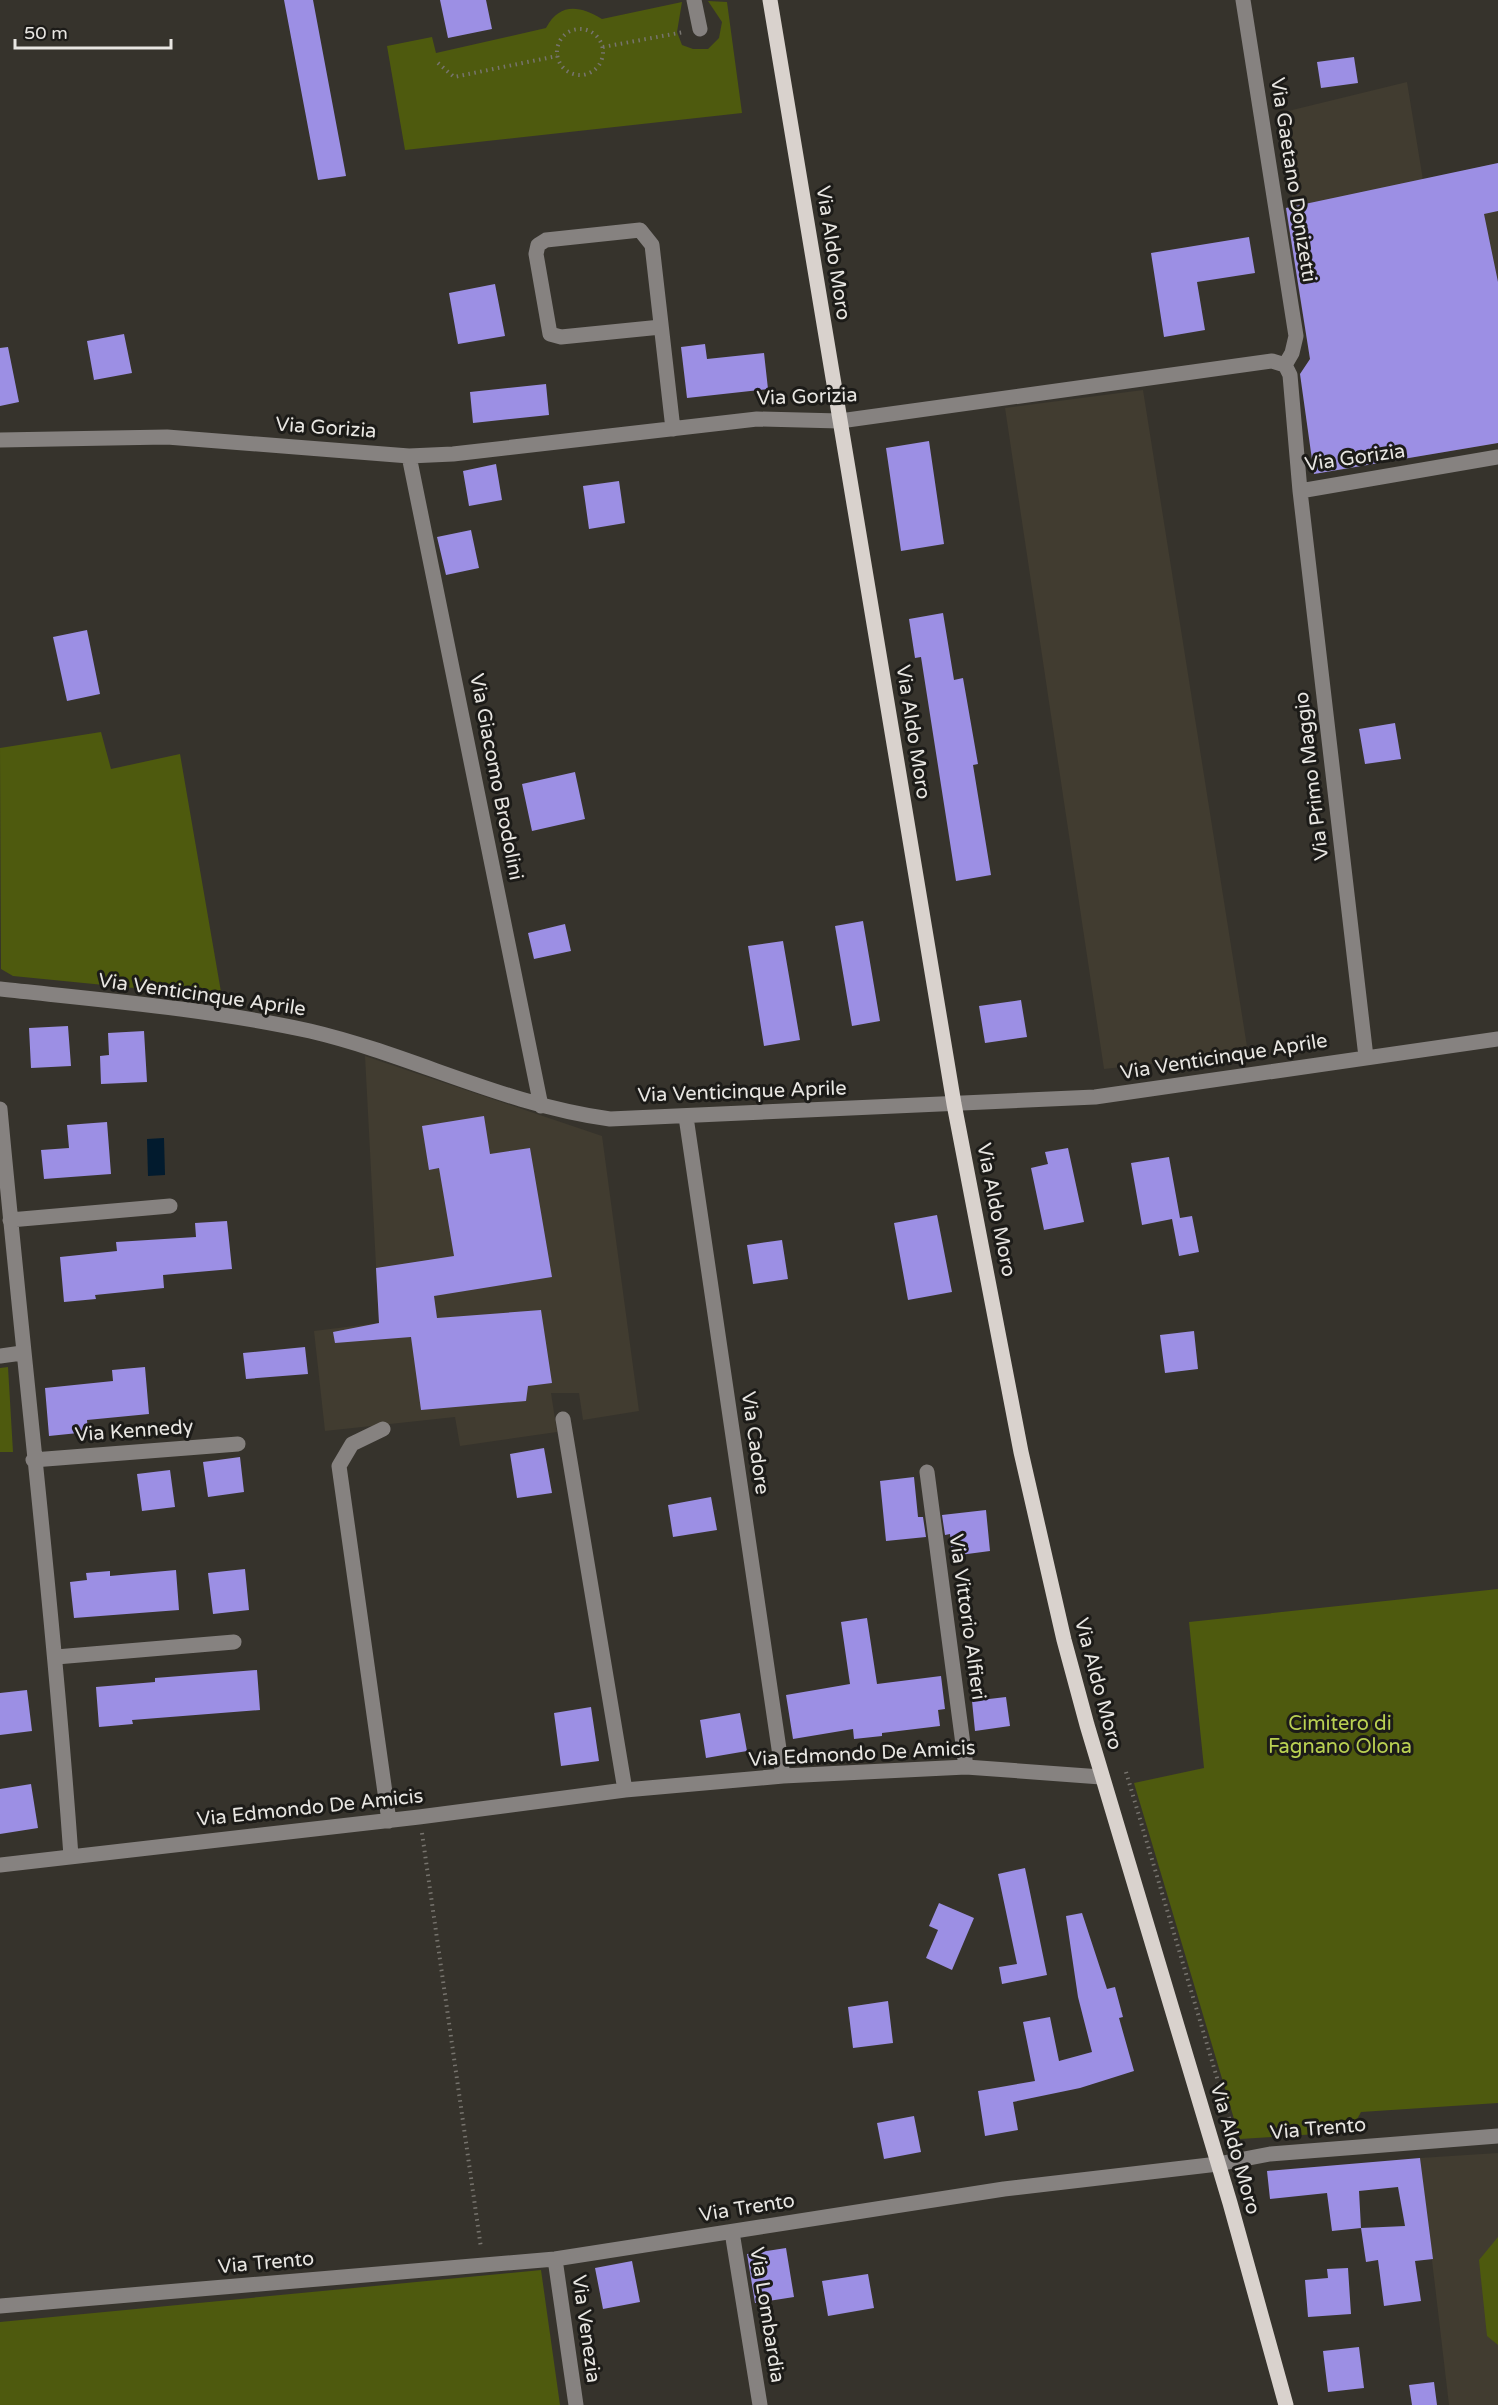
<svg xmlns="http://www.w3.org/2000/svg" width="1498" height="2405" font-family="'Varela Round',sans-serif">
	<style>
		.built { fill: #413c30 }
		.green { fill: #4e5a0e }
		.water { fill: #021b2e }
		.building { fill: #9c8fe4; fill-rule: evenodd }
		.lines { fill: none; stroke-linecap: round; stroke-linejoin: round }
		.path { stroke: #77746e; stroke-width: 4; stroke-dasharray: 1.5 4.5; stroke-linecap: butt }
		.minor { stroke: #868280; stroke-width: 15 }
		.major { stroke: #d9d2cd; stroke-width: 15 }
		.labels { text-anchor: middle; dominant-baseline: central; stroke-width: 6; stroke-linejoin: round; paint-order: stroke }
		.street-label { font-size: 20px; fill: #e8e6e2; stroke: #1c1b18 }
		.park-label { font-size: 20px; fill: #bad152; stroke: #1c1b18 }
	</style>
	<rect width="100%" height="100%" fill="#36332c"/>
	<path class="built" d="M1407 82 1423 180 1498 163V443L1314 474 1300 374 1310 359 1285 208 1293 204 1280 113Z
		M1143 390 1248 1053 1104 1069 1005 408Z
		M365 1056 602 1136 639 1411 583 1420 579 1393H551L557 1432 460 1446 455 1417 325 1431 314 1331 379 1323Z
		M1498 2153V2405H1449L1420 2158Z"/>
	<path class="green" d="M708 1 727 2 742 113 405 150 387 46 432 37 436 53 546 28C560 2 580 6 602 19L682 2 677 32 682 45 693 49H708L719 38 722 22Z
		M101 732 111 769 180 754 221 992 205 995 13 976 1 969 0 748Z
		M8 1367 13 1452H0V1368Z
		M1498 1589V2103L1361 2112 1350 2132 1240 2139 1134 1783 1204 1768 1189 1622Z
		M1498 2237V2345L1487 2336 1479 2260Z
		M541 2270 560 2405H0V2322Z"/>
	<path class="water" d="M164 1138 165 1175 148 1176 147 1139Z"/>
	<path class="building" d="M284 0H313L346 176 318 180Z
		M440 0H486L492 29 448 38Z
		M1354 57 1358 83 1321 88 1317 62Z
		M1498 163V211L1484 214 1498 282V443L1314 474 1300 374 1310 359 1286 208Z
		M1249 237 1255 273 1197 282 1205 330 1164 337 1151 253Z
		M495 284 505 336 458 344 449 293Z
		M124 334 132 373 94 380 87 341Z
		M705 344 707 359 764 353 768 389 687 398 681 347Z
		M8 347 19 402 0 406V348Z
		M546 384 549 415 473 423 470 392Z
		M929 441 944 544 901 551 886 448Z
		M496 464 502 500 469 506 463 471Z
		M619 481 625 523 589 529 583 486Z
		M471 530 479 568 446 575 437 537Z
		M943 613 954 680 963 678 978 764 973 765 991 875 956 881 921 657 915 658 909 619Z
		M87 630 100 694 67 701 53 637Z
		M1395 723 1401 759 1365 764 1359 729Z
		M575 772 585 819 532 831 522 784Z
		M863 921 880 1021 852 1026 835 926Z
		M565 924 571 951 534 959 528 933Z
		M783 941 800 1040 764 1046 748 946Z
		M1021 1000 1027 1037 985 1043 979 1006Z
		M68 1026 71 1066 31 1068 29 1028Z
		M144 1031 147 1082 101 1084 100 1056 109 1055 108 1033Z
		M484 1116 490 1154 530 1148 552 1277 434 1296 437 1318 541 1310 552 1383 528 1386 526 1401 421 1410 411 1337 335 1343 333 1332 379 1323 376 1268 454 1256 439 1168 429 1170 422 1126Z
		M107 1122 111 1174 44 1179 41 1150 69 1148 67 1125Z
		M1068 1148 1084 1222 1044 1230 1031 1168 1048 1164 1045 1152Z
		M1169 1157 1180 1218 1192 1216 1199 1252 1179 1256 1172 1219 1142 1225 1131 1163Z
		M937 1215 952 1292 908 1300 894 1223Z
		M227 1221 232 1269 163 1275 164 1288 95 1295 96 1299 64 1302 60 1257 117 1251 116 1242 196 1237 195 1223Z
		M782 1240 788 1279 753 1284 747 1245Z
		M1194 1331 1198 1369 1165 1373 1160 1335Z
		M305 1347 308 1374 246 1379 243 1353Z
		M145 1367 149 1414 87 1420 88 1432 49 1436 45 1388 113 1381 112 1370Z
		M544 1448 552 1493 517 1498 510 1454Z
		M240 1457 244 1492 208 1497 203 1462Z
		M170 1470 175 1507 142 1511 137 1474Z
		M914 1477 918 1517H923L926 1537 886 1541 880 1481Z
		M711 1497 717 1530 673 1537 668 1505Z
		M986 1510 990 1551 952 1556 950 1534 945 1535 942 1515Z
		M245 1569 249 1610 213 1614 208 1573Z
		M176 1570 179 1610 74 1618 70 1582 87 1580 86 1573 110 1571V1576Z
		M867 1618 877 1684 941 1676 945 1709 938 1710 940 1726 882 1733V1736L854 1739 853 1729 793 1739 786 1695 850 1684 841 1622Z
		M257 1670 260 1710 132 1720 133 1724 99 1727 96 1687 155 1682V1678Z
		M27 1690 32 1731 0 1735V1693Z
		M1006 1697 1010 1726 975 1731 972 1701Z
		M591 1707 599 1761 561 1766 554 1713Z
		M740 1713 747 1751 706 1758 700 1720Z
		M31 1784 38 1828 0 1834V1789Z
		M1025 1868 1047 1975 1002 1984 999 1967 1017 1964 998 1874Z
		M939 1903 974 1918 952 1970 926 1958 938 1930 929 1926Z
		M1082 1913 1107 1989 1115 1987 1123 2017 1119 2018 1134 2071 1080 2088 1013 2102 1018 2130 985 2136 978 2091 1035 2081 1023 2022 1050 2017 1059 2061 1092 2052 1078 1997 1066 1916Z
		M888 2001 893 2043 853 2048 848 2007Z
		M914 2116 921 2152 884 2159 877 2123Z
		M1420 2158 1433 2259 1415 2261 1421 2301 1384 2306 1378 2260 1366 2262 1361 2228 1332 2231 1327 2193 1270 2199 1267 2171ZM1398 2187 1405 2226 1361 2228 1359 2191Z
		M786 2248 794 2297 755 2303 747 2254Z
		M632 2261 640 2302 603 2309 595 2268Z
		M1348 2268 1351 2314 1308 2317 1305 2280 1328 2278 1327 2269Z
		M868 2274 874 2308 828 2316 822 2281Z
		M1359 2347 1364 2388 1328 2392 1323 2351Z
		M1434 2382 1437 2405H1412L1409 2385Z"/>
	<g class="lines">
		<path class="path" d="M557 52a23 23 0 1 1 46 0a23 23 0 1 1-46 0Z
			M603 47 684 32
			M438 63 454 77 557 56
			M1126 1772 1237 2145
			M422 1833 481 2248"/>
		<path class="minor" d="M694 0 700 29
			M1243 0 1296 336 1292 353 1285 365
			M661 327 561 337 550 334 536 254 538 245 546 240 640 230 652 245 673 429
			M0 440 167 437 409 456 453 454 757 419 840 421 1272 361 1285 365 1290 375 1300 491 1498 457
			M409 456 541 1106
			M1300 491 1366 1057
			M0 989C102 1000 210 1009 310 1031 412 1055 505 1105 610 1119L1095 1097 1498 1039
			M0 1109C23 1358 53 1606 71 1856
			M686 1117 783 1776
			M10 1220 170 1206
			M0 1356 22 1353
			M563 1419 625 1790
			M383 1429 352 1444 339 1466 389 1821
			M33 1460 238 1444
			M927 1472 966 1767
			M56 1657 234 1642
			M0 1865 419 1817 625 1790 783 1776 966 1767 1101 1777
			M732 2232 760 2405
			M555 2259 576 2405
			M0 2306 555 2259 1004 2189 1218 2164 1270 2154 1498 2136"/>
		<path class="major" d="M770 0 954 1104 1021 1452 1064 1640 1087 1725 1230 2203 1286 2405"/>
	</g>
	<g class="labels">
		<g class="street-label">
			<text transform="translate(1293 180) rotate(81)">Via Gaetano Donizetti</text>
			<text transform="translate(833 253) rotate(81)">Via Aldo Moro</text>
			<text transform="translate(807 397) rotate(-2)">Via Gorizia</text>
			<text transform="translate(326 428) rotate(4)">Via Gorizia</text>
			<text transform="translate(1355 458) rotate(-8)">Via Gorizia</text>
			<text transform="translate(913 732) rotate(81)">Via Aldo Moro</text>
			<text transform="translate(1312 776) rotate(-97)">Via Primo Maggio</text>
			<text transform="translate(496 777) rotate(79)">Via Giacomo Brodolini</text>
			<text transform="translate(202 995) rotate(8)">Via Venticinque Aprile</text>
			<text transform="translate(1224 1057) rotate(-9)">Via Venticinque Aprile</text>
			<text transform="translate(742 1092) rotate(-2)">Via Venticinque Aprile</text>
			<text transform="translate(996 1210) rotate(79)">Via Aldo Moro</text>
			<text transform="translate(134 1431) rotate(-4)">Via Kennedy</text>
			<text transform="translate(755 1443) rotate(82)">Via Cadore</text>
			<text transform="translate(967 1617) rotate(82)">Via Vittorio Alfieri</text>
			<text transform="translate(1098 1684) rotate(75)">Via Aldo Moro</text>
			<text transform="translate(862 1754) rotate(-3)">Via Edmondo De Amicis</text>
			<text transform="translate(310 1808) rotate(-6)">Via Edmondo De Amicis</text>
			<text transform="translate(1318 2129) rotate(-5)">Via Trento</text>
			<text transform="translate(1235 2149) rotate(74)">Via Aldo Moro</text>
			<text transform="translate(747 2208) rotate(-9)">Via Trento</text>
			<text transform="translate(266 2263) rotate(-5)">Via Trento</text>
			<text transform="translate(767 2315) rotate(81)">Via Lombardia</text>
			<text transform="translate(586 2329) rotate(82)">Via Venezia</text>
		</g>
		<g class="park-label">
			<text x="1340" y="1724">Cimitero di<tspan x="1340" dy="23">Fagnano Olona</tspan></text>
		</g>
	</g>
	<path d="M15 39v9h156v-9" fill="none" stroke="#e8e6e2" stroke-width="3"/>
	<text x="24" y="39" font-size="18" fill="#e8e6e2" stroke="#1c1b18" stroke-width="4.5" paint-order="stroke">50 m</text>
</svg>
